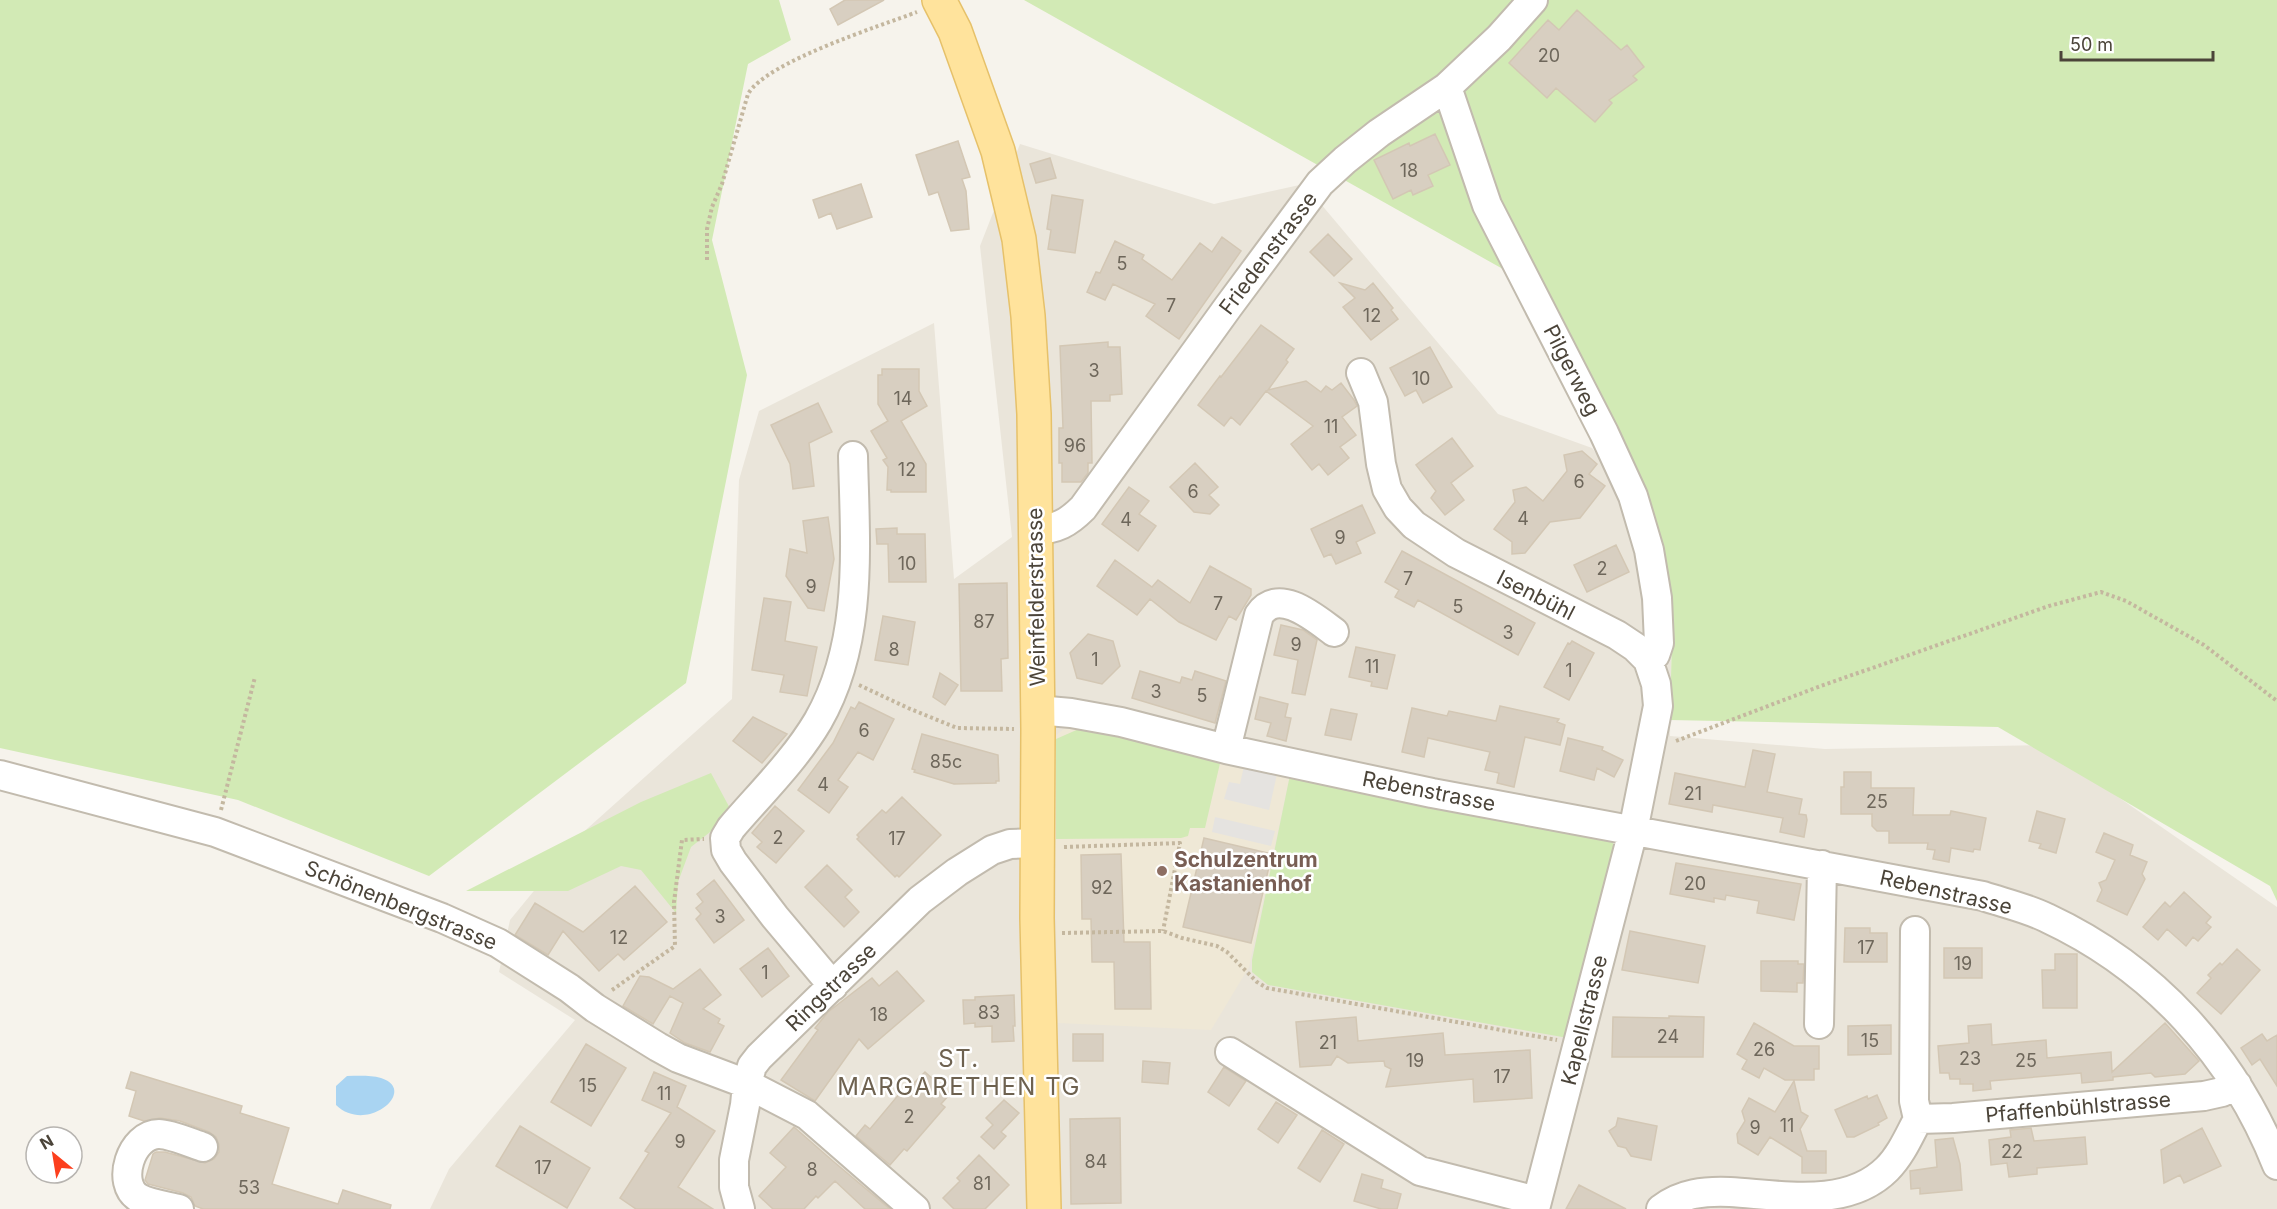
<svg xmlns="http://www.w3.org/2000/svg" width="2277" height="1209" font-family="Inter,sans-serif">
	<style>
		.residential { fill: #eae5da }
		.education { fill: #efe8d6 }
		.green { fill: #d2eab5 }
		.parking { fill: #e5e3e0 }
		.water { fill: #a9d4f2 }
		.building { fill: #d8cfc1; stroke: #d3c7b4; stroke-width: 1.5 }
		.lines { fill: none; stroke-linecap: round; stroke-linejoin: round }
		.minor-casing { stroke: #c2bbae; stroke-width: 32 }
		.major-casing { stroke: #e6c16a; stroke-width: 36 }
		.path { stroke: #c4b79f; stroke-width: 4; stroke-dasharray: 3 3; stroke-linecap: butt }
		.minor { stroke: #fff; stroke-width: 28 }
		.major { stroke: #ffe39c; stroke-width: 33 }
		.education-dot { fill: #8d6e63; stroke: #fff; stroke-width: 2 }
		.labels { text-anchor: middle; dominant-baseline: central; stroke-width: 5; stroke-linejoin: round; paint-order: stroke }
		.number-label { font-size: 18px; fill: #6e675b }
		.street-label { font-size: 21px; fill: #4b4439; stroke: #fff }
		.education-label { font-size: 21px; font-weight: bold; fill: #785e54; stroke: #fff; text-anchor: start }
		.quarter-label { font-size: 24px; letter-spacing: 1.5px; fill: #6e6250; stroke: #fff }
	</style>
	<rect width="100%" height="100%" fill="#f6f3ec"/>
	<path class="residential" d="M1020 144 1214 204 1304 184 1498 414 1592 448 1673 553 1670 736 1825 749 2043 745 2277 907V1209H430L449 1169 575 1020 499 972 510 920 579 836 732 699 739 480 759 411 934 323 954 579 1012 537 980 246Z"/>
	<path class="education" d="M1082 725 1290 775 1249 967 1211 1030 1058 1023 1053 744 1056 735 1064 729Z"/>
	<path class="green" d="M0 0H779L791 40 748 64 712 240 747 375 686 683 429 876 238 800 0 748Z
		M1024 0H2277V901L2270 886 1998 727 1670 720 1672 633 1535 277 1526 282Z
		M1081 728 1221 759 1205 828H1190L1188 836 1181 838 1056 839V739Z
		M711 773 733 814 691 847 678 882 676 913 641 870 621 866 568 891H466L641 802Z
		M1290 775 1613 841 1614 850 1568 1038 1268 985 1252 972V960Z"/>
	<path class="parking" d="M1244 766 1277 774 1269 810 1224 799 1229 782 1240 784Z
		M1215 817 1275 831 1271 846 1212 832Z"/>
	<path class="water" d="M347 1076C358 1076 370 1075 381 1078 419 1090 367 1135 336 1105V1086Z"/>
	<path class="building" d="M845 0H884L838 25 830 9Z
		M1577 10 1621 50 1627 45 1644 67 1633 76 1637 80 1609 100 1612 103 1595 122 1556 88 1547 98 1509 63 1548 20 1559 30Z
		M1435 134 1450 165 1428 175 1433 186 1413 195 1411 190 1393 199 1374 160 1409 143 1410 146Z
		M958 141 970 177 962 179 966 191 969 229 951 231 938 192 929 195 916 155Z
		M1050 158 1056 178 1036 183 1030 164Z
		M861 184 872 217 837 229 831 213 819 218 813 200Z
		M1052 195 1083 200 1075 253 1048 249 1051 230 1047 229Z
		M1328 234 1352 259 1334 276 1310 252Z
		M1222 237 1241 251 1179 339 1146 316 1155 304 1113 284 1105 300 1087 292 1096 272 1100 273 1115 241 1144 255 1142 259 1172 280 1200 243 1212 252Z
		M1340 283 1365 290 1373 283 1393 308 1391 310 1398 319 1371 340 1343 307 1355 298Z
		M1261 325 1294 349 1286 360 1288 362 1268 390 1306 381 1321 392 1326 386 1332 390 1341 383 1354 400 1357 406 1342 417 1356 435 1340 447 1349 458 1328 475 1319 464 1312 470 1291 444 1313 426 1266 391 1240 425 1231 417 1224 426 1198 405 1220 376 1221 377Z
		M1108 342V347H1120L1122 394 1110 395V401H1091L1092 463H1088V473L1081 482H1062V463H1059V428H1063L1060 346Z
		M1430 347 1452 387 1423 403 1416 390 1405 396 1390 368Z
		M882 369H919V391L927 406 901 421 926 464V492H891V490H887L888 467 883 460 887 458 871 431 888 421 878 404V375H882Z
		M818 403 832 432 809 443 814 486 793 489 790 464 771 425Z
		M1452 438 1473 466 1451 483 1464 500 1445 515 1431 498 1436 491 1416 465Z
		M1582 451 1597 464 1589 474 1605 486 1580 518 1550 522 1525 553 1512 554V542L1494 529 1515 502 1513 490 1526 487 1543 501 1567 471 1564 455Z
		M1195 463 1218 487 1209 495 1219 505 1210 514 1194 512 1170 487Z
		M1129 487 1149 501 1139 514 1156 526 1138 551 1102 524Z
		M1362 505 1375 533 1356 542 1361 553 1336 564 1331 554 1324 557 1311 529Z
		M828 517 834 559 824 611 808 608 786 576 790 549 807 553 803 521Z
		M897 528V534H925L926 582H889L888 544H877L876 529Z
		M1616 545 1629 572 1587 592 1574 565Z
		M1402 551 1535 623 1518 655 1418 600 1414 607 1395 597 1399 590 1385 582Z
		M1115 560 1152 587 1158 580 1190 603 1210 566 1251 589V595L1236 620 1229 616 1216 640 1179 622 1150 599 1137 615 1097 586Z
		M1007 583 1008 658 1001 659 1002 691H961L959 584Z
		M764 598 791 602 785 641 817 647 807 696 780 692 784 675 752 670Z
		M883 616 915 622 908 665 875 660Z
		M1281 625 1303 630 1317 640 1305 695 1292 693 1298 660 1274 655Z
		M1088 634 1113 641 1120 666 1102 684 1077 678 1070 653Z
		M1572 641 1594 653 1569 700 1544 687 1568 643 1570 644Z
		M1356 647 1395 655 1387 689 1371 686 1372 682 1349 677Z
		M1140 671 1180 683 1182 677 1192 680 1195 671 1226 681 1215 723 1132 698Z
		M940 673 958 685 945 705 933 697Z
		M1260 697 1288 704 1285 717 1291 718 1286 741 1267 736 1271 723 1255 719Z
		M859 702 894 719 873 760 858 752 838 780 848 787 829 813 798 790 833 743 851 707 855 709Z
		M1500 706 1559 719 1557 722 1565 725 1560 745 1525 737 1514 787 1497 783 1499 773 1485 770 1490 752 1428 738 1424 757 1402 752 1412 708 1447 716 1449 711 1496 721Z
		M1331 709 1357 714 1351 740 1325 735Z
		M753 717 787 734 762 763 733 741Z
		M922 734 998 755 999 781H996V783L954 784 914 772 915 770 912 769Z
		M1568 738 1603 747 1602 750 1623 760 1614 777 1597 768 1594 780 1560 771Z
		M1753 750 1775 754 1767 792 1802 799 1799 814 1806 815 1807 820 1804 837 1780 832 1783 818 1713 805 1712 812 1669 804 1675 773 1745 787Z
		M1844 772H1871V788H1914L1913 815H1950L1951 811 1986 818 1980 850 1974 849 1973 852 1951 848 1949 862 1933 859 1935 850 1927 849 1928 843H1889V831H1877L1872 826V814H1841V787H1844Z
		M902 797 941 835 899 877 897 875 895 877 857 839 859 837 857 835 882 810 886 813Z
		M775 806 804 831 776 863 757 847 762 842 752 833Z
		M2037 811 2065 819 2056 853 2039 848 2041 844 2029 841Z
		M2104 833 2133 845 2130 855 2147 862 2142 874 2145 879 2127 915 2097 901 2102 890 2099 883 2106 880 2115 860 2096 852Z
		M1204 838 1272 854 1251 943 1183 927Z
		M1121 854 1124 942H1150L1151 1009H1115L1114 962H1092L1091 919H1082L1081 855Z
		M1676 863 1801 884 1794 920 1757 913 1759 901 1726 895 1725 900 1714 898V902L1670 894Z
		M827 865 852 890 845 897 859 912 844 927 805 887Z
		M714 880 744 920 714 943 696 919 701 914 696 908 703 902 697 894Z
		M635 886 667 922 624 960 618 954 599 971 563 931 548 955 515 935 535 903 583 932Z
		M2184 892 2211 917 2206 923 2211 927 2198 941 2193 937 2186 946 2167 929 2158 940 2143 927 2165 902 2170 907Z
		M1845 928H1870V933H1887V962H1844Z
		M1630 931 1705 946 1698 983 1622 970Z
		M768 948 789 976 762 997 740 969Z
		M1944 948H1982V978H1944Z
		M2237 949 2260 970 2221 1014 2197 993 2211 978 2208 975 2220 963 2222 965Z
		M2055 954H2077V1008H2043L2042 970H2055Z
		M1761 961H1798V964H1804L1803 983H1797V992L1761 991Z
		M700 969 721 995 703 1009 720 1019 718 1023 724 1026 710 1052 685 1043 670 1033 683 1003 670 996 653 1024 623 1006 640 976 649 977 673 989Z
		M897 971 924 1001 868 1049 859 1039 815 1101 781 1080 818 1030 815 1028 828 1012 872 978 879 986Z
		M1014 995 1015 1026H1013L1014 1041 992 1042V1026L975 1027V1023L964 1024 963 1000H975V997Z
		M1669 1016 1704 1017 1703 1057H1612L1613 1017 1669 1018Z
		M1356 1017 1358 1041 1443 1033 1445 1055 1530 1050 1532 1098 1474 1102 1473 1079 1386 1087 1391 1069 1385 1066 1384 1061 1348 1063 1337 1056 1331 1065 1300 1067 1296 1022Z
		M1754 1023 1794 1046H1819V1069H1814V1080H1785L1764 1068 1759 1078 1742 1069 1747 1060 1737 1054Z
		M2165 1023 2199 1061 2185 1074 2155 1077 2151 1073 2113 1077V1080L2082 1083 2081 1073 2059 1075 1990 1081 1991 1089 1973 1091V1084H1960V1079H1950L1949 1073H1940L1938 1046 1969 1043 1968 1026 1991 1024 1992 1045 2046 1040 2047 1058 2111 1052 2112 1072Z
		M1891 1025V1054L1848 1055V1026Z
		M1073 1034H1103V1061H1073Z
		M2262 1034 2267 1041 2277 1035V1086L2260 1059 2252 1065 2241 1048Z
		M586 1044 626 1068 591 1126 551 1102Z
		M1143 1061 1170 1063 1168 1084 1142 1082Z
		M1224 1067 1246 1081 1229 1106 1208 1092Z
		M131 1072 242 1106 240 1113 289 1128 272 1184 338 1204 343 1190 391 1205 390 1209H203L195 1206 191 1197 183 1193 148 1184 145 1180 153 1154 156 1152H165L205 1163 214 1159 219 1152V1145L216 1137 209 1132 180 1121 160 1118 144 1121 129 1116 136 1091 126 1088Z
		M654 1072 686 1086 677 1107 715 1131 678 1187 713 1209H636L620 1198 649 1153 645 1151 671 1113 642 1100Z
		M925 1072 950 1094 941 1104 945 1107 907 1151 904 1149 890 1165 856 1136 865 1125 870 1129 900 1093 902 1095Z
		M1794 1081 1801 1112 1808 1116 1800 1129 1807 1151H1826V1173H1802V1157L1770 1137 1758 1155 1738 1143 1737 1134 1745 1121 1742 1111 1749 1098 1775 1112Z
		M1877 1095 1887 1118 1878 1123 1879 1125 1854 1137H1847L1835 1110 1867 1096 1868 1099Z
		M1004 1100 1019 1113 1001 1132 1006 1136 994 1149 981 1137 993 1125 986 1118Z
		M1276 1102 1297 1115 1278 1143 1258 1129Z
		M1120 1118 1121 1203 1071 1204 1070 1119Z
		M1618 1118 1657 1126 1651 1160 1631 1156 1626 1148 1618 1146 1609 1131 1616 1126Z
		M520 1126 590 1168 567 1208 496 1166Z
		M794 1127 834 1162 890 1209H865L835 1181 818 1198 816 1196 804 1209H773L759 1196 786 1167 770 1153Z
		M2031 1128 2034 1141 2085 1137 2087 1164 2037 1168V1174L2009 1177 2007 1163 1991 1165 1989 1140 2011 1137 2010 1130Z
		M2202 1128 2221 1166 2184 1183 2180 1175 2164 1183 2161 1150Z
		M1322 1130 1344 1144 1320 1182 1298 1168Z
		M1953 1138 1960 1164 1962 1190 1920 1194V1188L1911 1189 1910 1171 1937 1167 1935 1140Z
		M979 1155 1009 1185 985 1209H954L943 1198 960 1181 957 1178Z
		M1362 1174 1383 1180 1381 1188 1401 1194 1397 1209H1381L1354 1201Z
		M1579 1185 1626 1209H1566Z"/>
	<g class="lines">
		<defs>
			<path id="minor" d="M1447 87 1487 205 1604 433 1633 496 1649 550 1657 598 1659 643 1655 655 1648 660
				M1361 373 1373 402 1381 464 1387 489 1398 508 1414 525 1456 553 1617 635 1635 647 1648 660 1656 684 1658 706 1633 831 1535 1209
				M1035 530C1057 529 1068 523 1083 508L1228 307 1320 183 1345 160 1379 133 1447 87 1499 38 1533 0
				M1037 710 1071 713 1121 722 1226 749 1432 793 1983 896C2004 903 2027 908 2047 918 2154 968 2234 1056 2277 1165
				M1226 749 1259 615C1278 586 1315 618 1334 632
				M0 775 215 832 442 918 498 943 569 988 595 1008 658 1047 678 1058 747 1084 807 1115 915 1209
				M1915 931 1914 1101 1918 1119
				M833 986 775 917 733 862 726 850 725 838 731 828C760 794 795 760 818 721 864 641 855 545 853 456
				M1819 1024 1822 865
				M1230 1052 1420 1171 1537 1201
				M179 1209C167 1206 150 1204 139 1198 115 1184 131 1134 159 1134 170 1134 191 1143 203 1147
				M740 1209 734 1187V1160L745 1105 747 1084 752 1066 759 1057 920 900 957 872 992 850 1010 844 1036 843
				M1661 1209C1681 1193 1705 1191 1730 1192 1781 1195 1847 1209 1887 1169 1901 1155 1909 1136 1918 1119L1953 1118 2204 1096 2222 1092 2237 1085"/>
			<path id="major" d="M939 0 955 31 998 151 1019 239 1028 316 1034 414 1038 729 1037 918 1044 1209"/>
		</defs>
		<use href="#minor" class="minor-casing"/>
		<use href="#major" class="major-casing"/>
		<path class="path" d="M707 260V229L712 207 722 184 748 94C766 62 880 26 917 12
			M859 685 908 708 957 728 1014 729
			M1676 741 1818 687 2049 606 2101 592 2126 601 2204 645 2277 701
			M221 810 255 677
			M1064 847 1180 843 1163 931
			M1062 933 1163 931 1182 938 1217 946 1227 952 1257 982 1267 988 1557 1040
			M612 990 675 946 674 902 682 840 704 839"/>
		<use href="#minor" class="minor"/>
		<use href="#major" class="major"/>
	</g>
	<circle class="education-dot" cx="1162" cy="871" r="6"/>
	<g class="labels">
		<g class="number-label">
			<text x="1549" y="55">20</text>
			<text x="1409" y="170">18</text>
			<text x="1122" y="263">5</text>
			<text x="1171" y="305">7</text>
			<text x="1372" y="315">12</text>
			<text x="1094" y="370">3</text>
			<text x="1421" y="378">10</text>
			<text x="903" y="398">14</text>
			<text x="1331" y="426">11</text>
			<text x="1075" y="445">96</text>
			<text x="907" y="469">12</text>
			<text x="1579" y="481">6</text>
			<text x="1193" y="491">6</text>
			<text x="1523" y="518">4</text>
			<text x="1126" y="519">4</text>
			<text x="1340" y="537">9</text>
			<text x="907" y="563">10</text>
			<text x="1602" y="568">2</text>
			<text x="1408" y="578">7</text>
			<text x="811" y="586">9</text>
			<text x="1218" y="603">7</text>
			<text x="1458" y="606">5</text>
			<text x="984" y="621">87</text>
			<text x="1508" y="632">3</text>
			<text x="1296" y="644">9</text>
			<text x="894" y="649">8</text>
			<text x="1095" y="659">1</text>
			<text x="1372" y="666">11</text>
			<text x="1569" y="670">1</text>
			<text x="1156" y="691">3</text>
			<text x="1202" y="695">5</text>
			<text x="864" y="730">6</text>
			<text x="946" y="761">85c</text>
			<text x="823" y="784">4</text>
			<text x="1693" y="793">21</text>
			<text x="1877" y="801">25</text>
			<text x="778" y="837">2</text>
			<text x="897" y="838">17</text>
			<text x="1695" y="883">20</text>
			<text x="1102" y="887">92</text>
			<text x="720" y="916">3</text>
			<text x="619" y="937">12</text>
			<text x="1866" y="947">17</text>
			<text x="1963" y="963">19</text>
			<text x="765" y="972">1</text>
			<text x="989" y="1012">83</text>
			<text x="879" y="1014">18</text>
			<text x="1668" y="1036">24</text>
			<text x="1870" y="1040">15</text>
			<text x="1328" y="1042">21</text>
			<text x="1764" y="1049">26</text>
			<text x="1970" y="1058">23</text>
			<text x="1415" y="1060">19</text>
			<text x="2026" y="1060">25</text>
			<text x="1502" y="1076">17</text>
			<text x="588" y="1085">15</text>
			<text x="664" y="1093">11</text>
			<text x="909" y="1116">2</text>
			<text x="1787" y="1125">11</text>
			<text x="1755" y="1127">9</text>
			<text x="680" y="1141">9</text>
			<text x="2012" y="1151">22</text>
			<text x="1096" y="1161">84</text>
			<text x="543" y="1167">17</text>
			<text x="812" y="1169">8</text>
			<text x="982" y="1183">81</text>
			<text x="249" y="1187">53</text>
		</g>
		<g class="street-label">
			<text transform="translate(1268 253) rotate(-53)">Friedenstrasse</text>
			<text transform="translate(1572 370) rotate(63)">Pilgerweg</text>
			<text transform="translate(1536 595) rotate(27)">Isenbühl</text>
			<text transform="translate(1036 597) rotate(-91)">Weinfelderstrasse</text>
			<text transform="translate(1429 791) rotate(11)">Rebenstrasse</text>
			<text transform="translate(1946 892) rotate(13)">Rebenstrasse</text>
			<text transform="translate(401 905) rotate(22)">Schönenbergstrasse</text>
			<text transform="translate(831 987) rotate(-44)">Ringstrasse</text>
			<text transform="translate(1584 1020) rotate(-76)">Kapellstrasse</text>
			<text transform="translate(2078 1107) rotate(-5)">Pfaffenbühlstrasse</text>
		</g>
		<g class="education-label">
			<text x="1174" y="859">Schulzentrum<tspan x="1174" dy="24">Kastanienhof</tspan></text>
		</g>
		<g class="quarter-label">
			<text x="959" y="1058">ST.<tspan x="959" dy="28">MARGARETHEN TG</tspan></text>
		</g>
	</g>
	<g transform="translate(54 1155) rotate(330)"><circle r="28" fill="#ffffff" stroke="#b7b4b0" stroke-width="1.5"/>
	<path d="M0-4.5L10 22L0 15L-10 22Z" fill="#fc3f1d"/>
	<text y="-9" font-size="16" font-weight="bold" text-anchor="middle" fill="#4b4439">N</text>
	</g>
	<path d="M2061 51v9h152v-9" fill="none" stroke="#4b4439" stroke-width="3"/>
	<text x="2070" y="51" font-size="18" fill="#4b4439" stroke="#ffffff" stroke-width="4.5" paint-order="stroke">50 m</text>
</svg>
